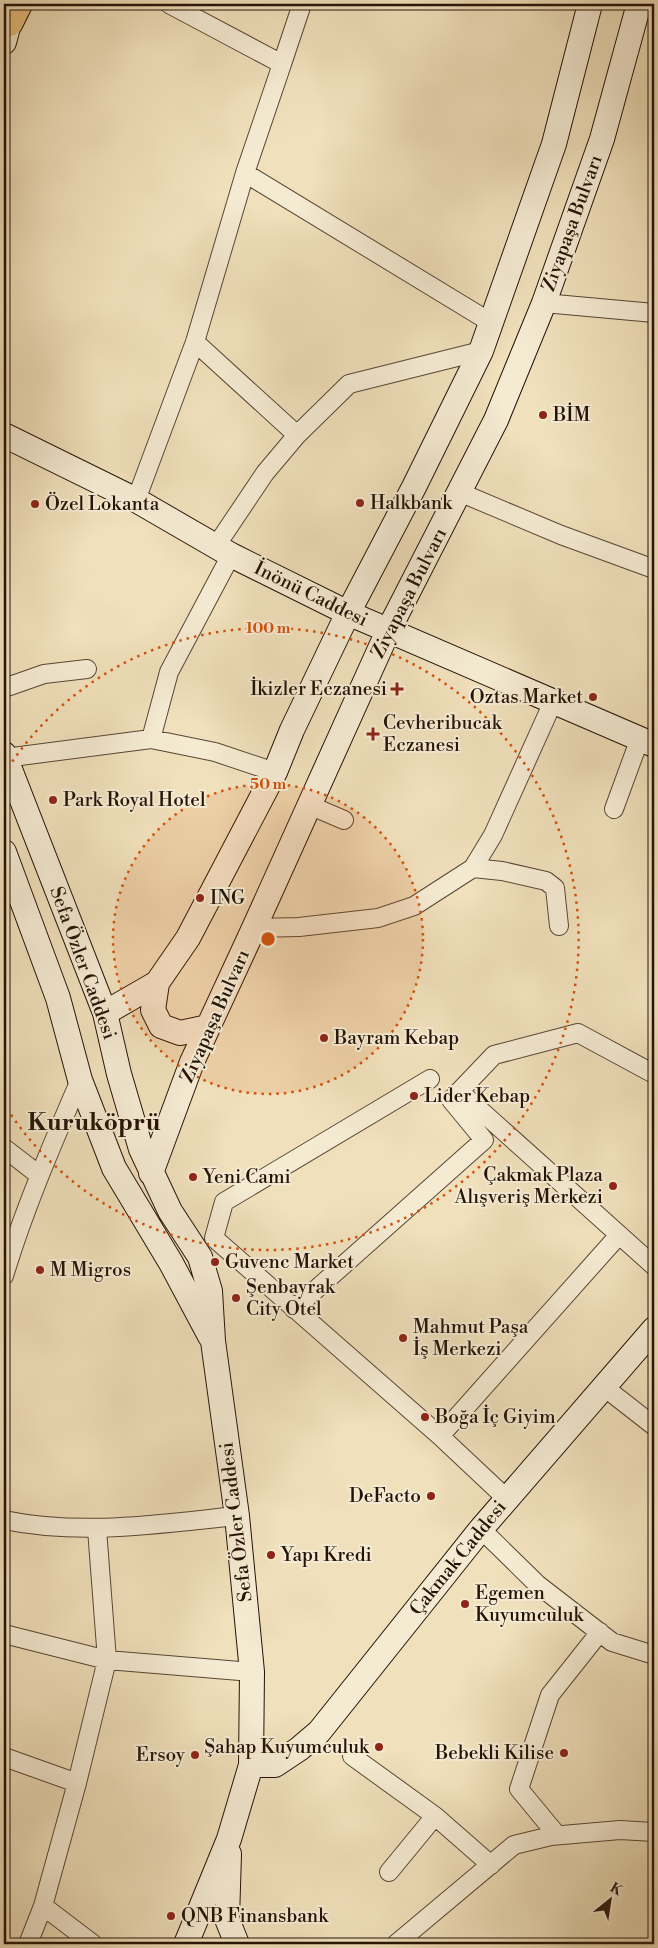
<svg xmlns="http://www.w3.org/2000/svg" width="658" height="1948" font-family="'Libre Bodoni',serif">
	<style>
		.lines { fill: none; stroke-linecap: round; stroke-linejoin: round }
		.minor-casing { stroke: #584634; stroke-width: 20 }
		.secondary-casing { stroke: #251307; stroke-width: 26 }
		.trunk-casing { stroke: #251307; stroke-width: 30 }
		.minor { stroke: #f5ebd3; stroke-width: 18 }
		.secondary { stroke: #f5ebd3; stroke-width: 24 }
		.trunk { stroke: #e8c07e; stroke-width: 28 }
		.ring { fill: none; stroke: #d4520c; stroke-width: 2.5; stroke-dasharray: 2.5 5 }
		.poi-dot { fill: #8f2418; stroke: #f5ebd3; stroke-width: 2 }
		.labels { text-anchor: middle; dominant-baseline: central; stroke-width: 4; stroke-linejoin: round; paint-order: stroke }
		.street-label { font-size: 19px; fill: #251307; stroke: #f5ebd3 }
		.poi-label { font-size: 19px; fill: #251307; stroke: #f5ebd3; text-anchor: start }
		.district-label { font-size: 24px; font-weight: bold; fill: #251307; stroke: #f5ebd3 }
		.centre { fill: #d4520c; stroke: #f5ebd3; stroke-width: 2.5 }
		.ring-label { font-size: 15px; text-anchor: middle; font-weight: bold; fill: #d4520c; stroke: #f5ebd3; stroke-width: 4; stroke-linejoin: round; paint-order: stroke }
	</style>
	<rect width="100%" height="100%" fill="#f0e0bb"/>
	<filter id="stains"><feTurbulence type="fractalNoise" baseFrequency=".004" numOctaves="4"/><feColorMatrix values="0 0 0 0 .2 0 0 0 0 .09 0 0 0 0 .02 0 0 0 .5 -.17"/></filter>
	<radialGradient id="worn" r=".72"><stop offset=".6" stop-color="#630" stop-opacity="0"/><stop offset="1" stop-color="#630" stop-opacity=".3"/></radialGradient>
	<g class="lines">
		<defs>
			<path id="minor" d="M169 4 282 64 302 4
				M245 173 282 64
				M544 303 654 313
				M195 342 297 435
				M459 492 561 535 654 569
				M136 500 195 342 245 173 490 322
				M216 546 265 473 297 435 349 384 481 351
				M4 688 44 674 87 669
				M151 739 215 752 275 772
				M5 758 151 739 169 672 231 555
				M309 805 344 820
				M614 809 640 738
				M473 868 502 871 546 881 555 888 559 926
				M254 928 299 927 378 918 414 906 473 868 493 835 553 702
				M430 1079 224 1202 214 1238 440 1436 507 1499
				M460 1092 654 1266
				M4 1148 39 1175
				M4 1276C24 1209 52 1145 80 1080
				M294 1309 484 1140 451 1100 494 1055 578 1033 654 1074
				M604 1387 654 1426
				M440 1436 619 1235
				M4 1520C82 1536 158 1524 237 1516
				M481 1529 537 1584 612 1642 654 1655
				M4 1634 107 1660 252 1672
				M352 1756 435 1816 491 1865
				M4 1757 77 1783
				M557 1835 519 1789 550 1695 600 1632
				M389 1872 435 1816
				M43 1906 93 1944
				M28 1944 43 1906 77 1783 107 1660 97 1529
				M396 1944 514 1845 551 1836 620 1830 654 1832"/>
			<path id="secondary" d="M4 42 14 5
				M4 435 136 500 231 555 348 613 654 745
				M4 754 105 1013 119 1074 141 1149 170 1211 200 1257 210 1291 213 1341 237 1516 252 1672 251 1765 229 1839 186 1944
				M4 852 58 998 80 1080 114 1168 171 1263 210 1336
				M157 983 153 1010 161 1026 180 1033 208 1027
				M105 1013 157 983 188 938 275 772 292 730 348 613 414 487 481 351 554 144 590 4
				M151 1173 192 1062 254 928 388 631 496 420 544 303 602 139 639 4
				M251 1765H275L299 1749 319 1732 481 1529 654 1329
				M229 1854 227 1919 237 1944"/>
			<path id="trunk" d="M9 22 18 4"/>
		</defs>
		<use href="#minor" class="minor-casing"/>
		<use href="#secondary" class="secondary-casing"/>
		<use href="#trunk" class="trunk-casing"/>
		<use href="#minor" class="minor"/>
		<use href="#secondary" class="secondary"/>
		<use href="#trunk" class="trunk"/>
	</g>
	<circle cx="268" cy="939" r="155" fill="#d4520c" fill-opacity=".12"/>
	<g class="ring">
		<circle cx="268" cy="939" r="155"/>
		<path d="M4 774A311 311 0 1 1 4 1104"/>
	</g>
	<g class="poi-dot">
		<circle cx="543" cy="415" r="5"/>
		<circle cx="360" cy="503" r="5"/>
		<circle cx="35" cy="504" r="5"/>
		<path d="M394.5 681.5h5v5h5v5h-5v5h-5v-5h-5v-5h5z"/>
		<circle cx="593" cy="697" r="5"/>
		<path d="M370.5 726.5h5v5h5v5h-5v5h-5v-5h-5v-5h5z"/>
		<circle cx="53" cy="800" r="5"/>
		<circle cx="200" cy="898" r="5"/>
		<circle cx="324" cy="1038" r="5"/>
		<circle cx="414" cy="1096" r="5"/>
		<circle cx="193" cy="1177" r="5"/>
		<circle cx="613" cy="1186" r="5"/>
		<circle cx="215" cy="1262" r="5"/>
		<circle cx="40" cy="1270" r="5"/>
		<circle cx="236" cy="1298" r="5"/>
		<circle cx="403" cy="1338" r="5"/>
		<circle cx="425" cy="1417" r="5"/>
		<circle cx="431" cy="1496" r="5"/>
		<circle cx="271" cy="1555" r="5"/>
		<circle cx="465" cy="1604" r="5"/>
		<circle cx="379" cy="1747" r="5"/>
		<circle cx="564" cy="1753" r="5"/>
		<circle cx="195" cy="1755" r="5"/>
		<circle cx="171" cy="1916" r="5"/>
	</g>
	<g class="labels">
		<g class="street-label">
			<text transform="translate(572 223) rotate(-70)">Ziyapaşa Bulvarı</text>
			<text transform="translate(409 593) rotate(-63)">Ziyapaşa Bulvarı</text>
			<text transform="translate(311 594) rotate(26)">İnönü Caddesi</text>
			<text transform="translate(83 963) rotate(70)">Sefa Özler Caddesi</text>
			<text transform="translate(215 1016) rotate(-66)">Ziyapaşa Bulvarı</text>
			<text transform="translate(236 1522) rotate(-97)">Sefa Özler Caddesi</text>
			<text transform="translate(458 1558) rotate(-51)">Çakmak Caddesi</text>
		</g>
		<g class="poi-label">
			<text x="553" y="415">BİM</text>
			<text x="370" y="503">Halkbank</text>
			<text x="45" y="504">Özel Lokanta</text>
			<text x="387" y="689" text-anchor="end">İkizler Eczanesi</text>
			<text x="583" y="697" text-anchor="end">Oztas Market</text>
			<text x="383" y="723">Cevheribucak<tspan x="383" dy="22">Eczanesi</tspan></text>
			<text x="63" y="800">Park Royal Hotel</text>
			<text x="210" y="898">ING</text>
			<text x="334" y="1038">Bayram Kebap</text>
			<text x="424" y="1096">Lider Kebap</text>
			<text x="603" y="1175" text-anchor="end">Çakmak Plaza<tspan x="603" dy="22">Alışveriş Merkezi</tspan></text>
			<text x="203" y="1177">Yeni Cami</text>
			<text x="225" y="1262">Guvenc Market</text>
			<text x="50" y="1270">M Migros</text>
			<text x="246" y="1287">Şenbayrak<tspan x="246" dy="22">City Otel</tspan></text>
			<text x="413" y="1327">Mahmut Paşa<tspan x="413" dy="22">İş Merkezi</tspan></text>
			<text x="435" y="1417">Boğa İç Giyim</text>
			<text x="421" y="1496" text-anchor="end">DeFacto</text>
			<text x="281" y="1555">Yapı Kredi</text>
			<text x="475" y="1593">Egemen<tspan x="475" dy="22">Kuyumculuk</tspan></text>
			<text x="369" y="1747" text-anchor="end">Şahap Kuyumculuk</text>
			<text x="554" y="1753" text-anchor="end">Bebekli Kilise</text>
			<text x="185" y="1755" text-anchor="end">Ersoy</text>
			<text x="181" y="1916">QNB Finansbank</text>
		</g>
		<g class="district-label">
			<text x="94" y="1123">Kuruköprü</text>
		</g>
	</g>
	<circle cx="268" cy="939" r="8" class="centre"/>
	<g class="ring-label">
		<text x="268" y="633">100 m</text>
		<text x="268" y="789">50 m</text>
	</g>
	<rect width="658" height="1948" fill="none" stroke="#f0e0bb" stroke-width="20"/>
	<rect x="5" y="5" width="648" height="1938" fill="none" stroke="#251307" stroke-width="2.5"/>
	<rect x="10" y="10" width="638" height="1928" fill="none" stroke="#251307"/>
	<g transform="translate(610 1900) rotate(30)" stroke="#f5ebd3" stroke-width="4" paint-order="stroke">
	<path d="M0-4L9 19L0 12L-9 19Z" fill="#251307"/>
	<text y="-8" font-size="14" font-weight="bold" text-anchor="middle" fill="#251307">K</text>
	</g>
	<rect width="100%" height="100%" filter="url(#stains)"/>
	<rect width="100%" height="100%" fill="url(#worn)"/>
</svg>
